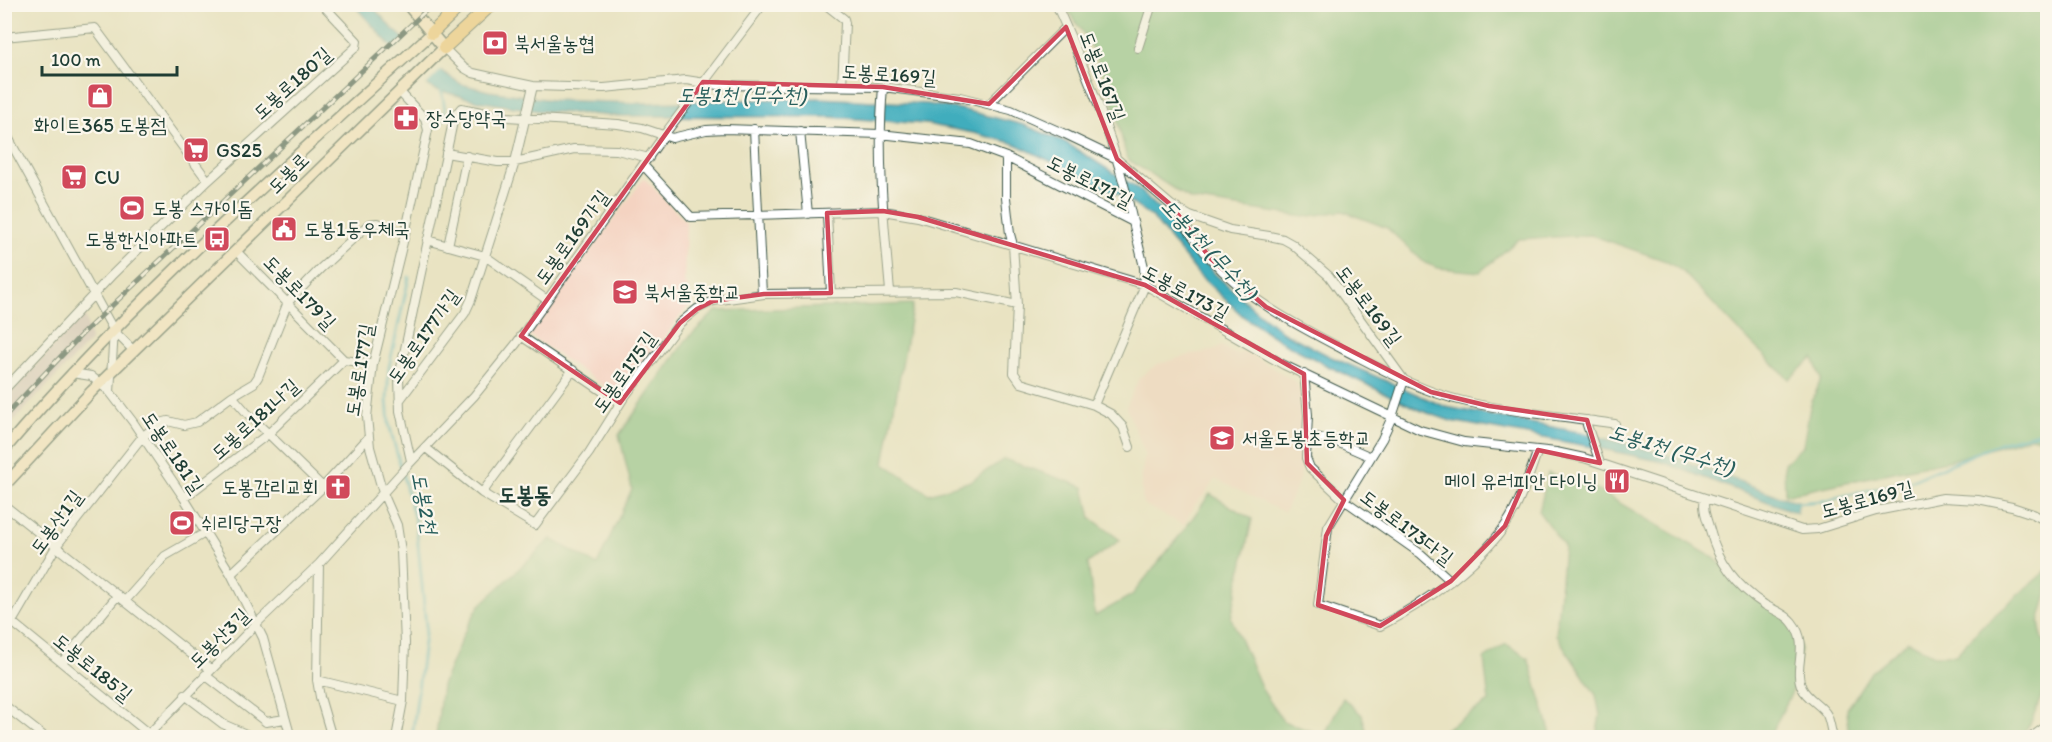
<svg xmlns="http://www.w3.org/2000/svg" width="2052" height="742" font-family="Itim,'Poor Story',sans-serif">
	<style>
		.built { fill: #f4d3c1 }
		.industrial { fill: #d0c0bc }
		.forest { fill: #7abc7e; stroke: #4c7c59; stroke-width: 1.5 }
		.water { fill: #3fadbd; stroke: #2f7578; stroke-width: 1.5 }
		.pier { fill: #e9e3c2 }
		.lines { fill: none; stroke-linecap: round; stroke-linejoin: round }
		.stream { stroke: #3fadbd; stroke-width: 3 }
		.minor-casing { stroke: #3d5649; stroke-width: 10 }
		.secondary-casing { stroke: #3d5649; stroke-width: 13 }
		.primary-casing { stroke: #3d5649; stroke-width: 14 }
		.minor { stroke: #fff; stroke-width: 8 }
		.secondary { stroke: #fae7c3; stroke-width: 10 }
		.primary { stroke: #f2c36a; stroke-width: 12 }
		.rail-casing { stroke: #1f3d34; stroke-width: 5 }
		.rail { stroke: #fbf7ec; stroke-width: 3; stroke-dasharray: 9; stroke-linecap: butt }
		.marked { fill: none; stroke: #d1495b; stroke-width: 4.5; stroke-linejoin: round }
		.labels { text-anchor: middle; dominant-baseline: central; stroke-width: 4.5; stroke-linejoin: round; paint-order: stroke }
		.poi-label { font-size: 20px; fill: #1f3d34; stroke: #fbf7ec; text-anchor: start }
		.street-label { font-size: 20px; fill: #1f3d34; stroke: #fbf7ec }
		.water-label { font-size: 21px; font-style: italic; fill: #295f5d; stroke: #fbf7ec }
		.quarter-label { font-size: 22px; font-weight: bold; fill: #1f3d34; stroke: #fbf7ec }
	</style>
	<rect width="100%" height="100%" fill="#fbf7ec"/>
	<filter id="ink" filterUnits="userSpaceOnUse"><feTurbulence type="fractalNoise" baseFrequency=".0167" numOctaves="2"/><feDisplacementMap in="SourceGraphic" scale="12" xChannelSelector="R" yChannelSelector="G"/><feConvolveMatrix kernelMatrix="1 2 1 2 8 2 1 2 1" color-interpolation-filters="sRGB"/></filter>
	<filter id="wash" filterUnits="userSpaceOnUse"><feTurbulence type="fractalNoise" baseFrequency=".008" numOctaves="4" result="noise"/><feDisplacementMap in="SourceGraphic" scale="24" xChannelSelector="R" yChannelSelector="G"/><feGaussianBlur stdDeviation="1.35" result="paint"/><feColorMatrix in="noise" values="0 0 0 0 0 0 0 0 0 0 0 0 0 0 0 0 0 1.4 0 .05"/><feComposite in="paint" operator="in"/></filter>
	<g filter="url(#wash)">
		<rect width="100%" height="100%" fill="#e9e3c2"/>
		<path class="built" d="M644 178 686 222 684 281 692 302 676 321 623 399 529 335Z
			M1221 346 1235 354 1246 352 1296 382 1303 397 1307 423 1303 466 1295 490 1284 512 1215 479 1205 494 1193 507 1184 525 1143 504 1141 480 1145 453 1126 407 1139 378 1157 364 1193 354 1212 351Z"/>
		<path class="industrial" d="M85 315 91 340 5 430V399L66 332Z"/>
		<path class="forest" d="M1064 5H2047V440L2030 437 1951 460 1785 495 1784 463 1803 446 1810 407 1821 379 1813 358 1789 379 1745 337 1682 271 1666 261 1591 235 1519 239 1480 272 1438 268 1425 263 1387 228 1343 211 1304 217 1191 200 1127 159 1110 90 1088 40Z
			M913 304 884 463 929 494 971 481 1004 459 1084 487 1091 518 1120 540 1088 563 1095 616 1132 595 1181 534 1210 494 1252 519 1231 618 1263 691 1283 721 1324 736 1343 698 1362 715 1368 737H436L442 685 465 631 479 606 551 539 597 565 632 489 619 435 686 340 716 311Z
			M1548 473 1594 488 1714 558 1753 592 1791 620 1801 649 1795 686 1771 734 1767 738 1596 737 1600 715 1596 695 1556 635 1564 546 1539 512Z
			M2047 570V594L2039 622 2042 638 2047 645V688L2042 695 2030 724 2020 737H1849L1847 709 1871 672 1908 641 1934 655H1956L1981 627Z
			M1506 644 1528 658 1552 737H1432L1489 702 1484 659Z"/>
		<path class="water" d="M354 5H371L392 28 444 73 461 84 489 91 552 100 640 103 819 98 927 104 960 109 1024 125 1065 142 1139 189 1161 211 1215 274 1255 310 1283 332 1329 356 1446 407 1589 434 1668 455 1782 497 1798 501 1797 513 1662 462 1593 447 1451 421 1422 411 1326 365 1279 340 1244 317 1199 275 1153 218 1118 194 1013 143 973 133 926 124 830 117 618 116 539 111 483 102 433 89 420 79Z"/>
		<path class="pier" d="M408 37 443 68 424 87 392 52Z"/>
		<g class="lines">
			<path class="stream" d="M441 89 445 109 444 120
				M409 277 389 367 387 400 389 424 416 524 426 626 412 738
				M1795 503 1822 501 1913 480 2002 442 2038 433 2048 438
				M2038 738 2048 731"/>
		</g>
	</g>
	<g filter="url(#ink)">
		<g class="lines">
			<defs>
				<path id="minor" d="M825 4 844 19 845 23 842 86
					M1056 4C1088 75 1117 146 1133 222
					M4 37 95 28 208 181
					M444 48 464 68 473 73 533 86 604 88 686 80 718 85 883 87 960 97 1011 110 1065 134 1117 159 1171 205 1190 216 1230 230 1269 236 1283 239 1292 244 1329 276 1404 380
					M1138 48 1152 4
					M883 87C877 156 884 223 890 291
					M989 104 1066 27
					M754 129 762 294
					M4 130 114 331 133 350
					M800 131 808 214
					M446 153 498 162H515L574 149 617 150 649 158
					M1006 157V198L1010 234 1013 245 1017 305 1014 373 1021 383 1094 405 1111 414 1123 427 1130 447
					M644 166 691 217 883 211 918 217 1145 285 1284 365 1420 430 1464 442 1556 452 1584 458 1802 530 1818 529 1876 511 1943 498 1978 500 2012 507 2033 514 2048 522
					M1174 209C1185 225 1196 242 1209 257 1249 302 1302 328 1354 355 1389 373 1424 392 1463 401 1513 413 1565 416 1615 424
					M827 213 831 293
					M427 240 485 256 547 300
					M448 246 467 156
					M236 251 344 360 373 364
					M521 336 620 403
					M72 373 91 376 110 392 133 422 184 498 231 574 263 638 291 738
					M1304 374 1308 415 1306 458 1310 468 1344 500 1421 554 1451 581
					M1404 380 1392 417 1382 439 1328 527 1318 605 1380 626C1425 603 1484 562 1510 518 1522 498 1530 473 1538 450
					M4 390 111 276 208 181 356 47 357 41 322 4
					M110 392 114 331
					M232 396 246 412 323 487
					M399 401 465 313 471 300 515 162 533 86
					M1587 420V425L1600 463
					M1308 435 1337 442 1371 457
					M426 448 482 493 535 525 589 453 623 399 680 323 697 309 713 301 764 294 956 292 1017 305
					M411 461 400 411 399 377 454 117 461 108 507 117 618 124 642 128 672 138 706 130 725 129 880 134 971 144 1006 157 1133 222 1144 267 1145 285 1094 405
					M482 493 573 370
					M184 498 268 434 344 360
					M1705 498C1702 509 1707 519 1710 530 1718 562 1737 587 1765 605 1774 610 1786 614 1792 622 1811 646 1792 667 1802 688 1807 699 1822 705 1827 715 1830 721 1831 731 1833 738
					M4 505 210 669
					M319 564 317 680 320 697 332 738
					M231 574 323 487 368 438
					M125 601 165 556 205 533
					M12 622 154 738
					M4 631 12 622 57 545 142 437 160 423 168 421 184 425 197 422 232 396 254 383 258 377 288 302 321 268 369 224 377 223 405 234
					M62 662 118 595
					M205 675 266 722 285 719
					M317 680 403 701
					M185 695 223 724 255 738
					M4 705 46 738
					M145 738 257 623 319 564 409 464 474 396 516 344 667 131 763 4
					M396 738 403 701 405 643 401 551 397 525 383 493 370 447 367 417 373 364 405 234 428 130 425 119 399 91
					M2030 738 2048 725"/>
				<path id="secondary" d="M4 450C133 298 285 167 432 33
					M4 486 92 391 444 48 407 4"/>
				<path id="primary" d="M432 33 462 4
					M444 48 492 4"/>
			</defs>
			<use href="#minor" class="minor-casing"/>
			<use href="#secondary" class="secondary-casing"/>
			<use href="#primary" class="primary-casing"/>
			<use href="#minor" class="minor"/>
			<use href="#secondary" class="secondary"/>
			<use href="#primary" class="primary"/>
			<defs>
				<path id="rail" d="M4 417 82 334 119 299 433 4"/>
			</defs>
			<use href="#rail" class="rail-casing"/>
			<use href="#rail" class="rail"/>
		</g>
	</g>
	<path d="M0 0H2052V742H0ZM1066 27 1117 159 1171 205 1210 258 1266 307 1431 392 1489 406 1587 420 1600 463 1538 450 1505 526 1451 581 1380 626 1318 605 1326 536 1344 500 1307 463 1304 374 1145 285 918 217 883 211 827 213 831 293 764 294 713 301 697 309 680 323 620 403 521 336 703 82 883 87 989 104Z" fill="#e9e3c2" fill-opacity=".55" fill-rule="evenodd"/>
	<path class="marked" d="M1066 27 1117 159 1171 205 1210 258 1266 307 1431 392 1489 406 1587 420 1600 463 1538 450 1505 526 1451 581 1380 626 1318 605 1326 536 1344 500 1307 463 1304 374 1145 285 918 217 883 211 827 213 831 293 764 294 713 301 697 309 680 323 620 403 521 336 703 82 883 87 989 104Z"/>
	<defs>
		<symbol id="bank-square" viewBox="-11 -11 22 22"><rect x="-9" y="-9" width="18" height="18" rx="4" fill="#d1495b" stroke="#fbf7ec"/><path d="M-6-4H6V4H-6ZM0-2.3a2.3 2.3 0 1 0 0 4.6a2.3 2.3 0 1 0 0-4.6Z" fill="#fff"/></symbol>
		<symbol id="shop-square" viewBox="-11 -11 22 22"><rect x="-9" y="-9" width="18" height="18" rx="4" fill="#d1495b" stroke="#fbf7ec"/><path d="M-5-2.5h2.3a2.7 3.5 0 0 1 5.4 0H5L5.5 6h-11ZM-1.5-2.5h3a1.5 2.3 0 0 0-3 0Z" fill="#fff"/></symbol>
		<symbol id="pharmacy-square" viewBox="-11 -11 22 22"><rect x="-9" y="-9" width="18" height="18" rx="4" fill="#d1495b" stroke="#fbf7ec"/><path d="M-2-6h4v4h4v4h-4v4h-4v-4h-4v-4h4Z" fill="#fff"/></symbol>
		<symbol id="supermarket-square" viewBox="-11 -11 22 22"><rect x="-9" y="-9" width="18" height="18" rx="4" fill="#d1495b" stroke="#fbf7ec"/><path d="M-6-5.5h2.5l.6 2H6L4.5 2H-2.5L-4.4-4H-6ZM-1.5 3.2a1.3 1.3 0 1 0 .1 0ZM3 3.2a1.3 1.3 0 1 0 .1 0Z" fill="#fff"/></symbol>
		<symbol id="stadium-square" viewBox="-11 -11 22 22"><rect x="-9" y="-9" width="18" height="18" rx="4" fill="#d1495b" stroke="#fbf7ec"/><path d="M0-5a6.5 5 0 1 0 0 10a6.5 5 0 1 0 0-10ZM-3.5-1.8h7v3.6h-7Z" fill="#fff"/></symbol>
		<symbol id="civic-square" viewBox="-11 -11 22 22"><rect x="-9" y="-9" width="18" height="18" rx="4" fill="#d1495b" stroke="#fbf7ec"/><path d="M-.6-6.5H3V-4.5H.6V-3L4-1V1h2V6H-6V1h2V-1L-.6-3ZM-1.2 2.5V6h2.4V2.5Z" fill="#fff"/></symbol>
		<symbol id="bus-square" viewBox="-11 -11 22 22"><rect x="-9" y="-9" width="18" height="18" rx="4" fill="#d1495b" stroke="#fbf7ec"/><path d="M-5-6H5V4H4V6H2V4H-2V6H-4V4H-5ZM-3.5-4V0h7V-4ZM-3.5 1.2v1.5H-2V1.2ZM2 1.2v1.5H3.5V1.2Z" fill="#fff"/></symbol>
		<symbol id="school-square" viewBox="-11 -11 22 22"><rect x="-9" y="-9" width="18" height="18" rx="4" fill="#d1495b" stroke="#fbf7ec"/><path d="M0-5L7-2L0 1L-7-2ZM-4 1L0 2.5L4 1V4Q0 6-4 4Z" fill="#fff"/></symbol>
		<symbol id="restaurant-square" viewBox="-11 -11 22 22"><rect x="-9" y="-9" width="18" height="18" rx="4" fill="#d1495b" stroke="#fbf7ec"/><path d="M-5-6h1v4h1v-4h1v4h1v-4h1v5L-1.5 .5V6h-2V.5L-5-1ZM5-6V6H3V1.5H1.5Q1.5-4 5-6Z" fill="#fff"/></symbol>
		<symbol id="church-square" viewBox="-11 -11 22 22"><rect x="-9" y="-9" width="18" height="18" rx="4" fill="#d1495b" stroke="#fbf7ec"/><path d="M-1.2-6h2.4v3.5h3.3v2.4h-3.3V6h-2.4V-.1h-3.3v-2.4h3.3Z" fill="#fff"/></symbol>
	</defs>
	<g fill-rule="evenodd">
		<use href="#bank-square" x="480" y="28" width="30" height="30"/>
		<use href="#shop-square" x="85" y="81" width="30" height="30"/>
		<use href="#pharmacy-square" x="391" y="103" width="30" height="30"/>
		<use href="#supermarket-square" x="181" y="135" width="30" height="30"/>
		<use href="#supermarket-square" x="59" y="162" width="30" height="30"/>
		<use href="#stadium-square" x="117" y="193" width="30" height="30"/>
		<use href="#civic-square" x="269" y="214" width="30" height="30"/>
		<use href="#bus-square" x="202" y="224" width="30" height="30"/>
		<use href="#school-square" x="610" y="277" width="30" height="30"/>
		<use href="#school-square" x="1207" y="423" width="30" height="30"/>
		<use href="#restaurant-square" x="1602" y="466" width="30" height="30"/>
		<use href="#church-square" x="323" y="472" width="30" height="30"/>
		<use href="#stadium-square" x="167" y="508" width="30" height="30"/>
	</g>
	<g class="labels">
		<g class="poi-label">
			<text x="514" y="43">북서울농협</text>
			<text x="426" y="118">장수당약국</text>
			<text x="100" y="125" text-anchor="middle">화이트365 도봉점</text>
			<text x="216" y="150">GS25</text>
			<text x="94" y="177">CU</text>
			<text x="152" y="208">도봉 스카이돔</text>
			<text x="304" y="229">도봉1동우체국</text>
			<text x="198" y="239" text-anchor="end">도봉한신아파트</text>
			<text x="644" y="292">북서울중학교</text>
			<text x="1242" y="438">서울도봉초등학교</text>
			<text x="1598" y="481" text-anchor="end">메이 유러피안 다이닝</text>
			<text x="318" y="487" text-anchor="end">도봉감리교회</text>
			<text x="201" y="523">쉬리당구장</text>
		</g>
		<g class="street-label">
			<text transform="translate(889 74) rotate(4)">도봉로169길</text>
			<text transform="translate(1103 76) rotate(69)">도봉로167길</text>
			<text transform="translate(292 83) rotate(-42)">도봉로180길</text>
			<text transform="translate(288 173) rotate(-45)">도봉로</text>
			<text transform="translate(1090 181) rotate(27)">도봉로171길</text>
			<text transform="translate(572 237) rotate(-54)">도봉로169가길</text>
			<text transform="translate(300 292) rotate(46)">도봉로179길</text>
			<text transform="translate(1186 292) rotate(28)">도봉로173길</text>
			<text transform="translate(1369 305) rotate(53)">도봉로169길</text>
			<text transform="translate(423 336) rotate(-55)">도봉로177가길</text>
			<text transform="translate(359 370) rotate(-81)">도봉로177길</text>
			<text transform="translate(624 372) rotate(-55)">도봉로175길</text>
			<text transform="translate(255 419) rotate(-42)">도봉로181나길</text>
			<text transform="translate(173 452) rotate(56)">도봉로181길</text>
			<text transform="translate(1867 499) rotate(-15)">도봉로169길</text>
			<text transform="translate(56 522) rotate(-54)">도봉산1길</text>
			<text transform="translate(1407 527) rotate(37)">도봉로173다길</text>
			<text transform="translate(219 638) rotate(-45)">도봉산3길</text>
			<text transform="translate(93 667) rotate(39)">도봉로185길</text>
		</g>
		<g class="water-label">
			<text x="742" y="94">도봉1천 (무수천)</text>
			<text transform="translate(1210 249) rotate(47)">도봉1천 (무수천)</text>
			<text transform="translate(1672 449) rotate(17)">도봉1천 (무수천)</text>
			<text transform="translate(425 503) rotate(79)">도봉2천</text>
		</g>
		<g class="quarter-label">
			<text x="525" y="494">도봉동</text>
		</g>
	</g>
	<rect width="2052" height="742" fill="none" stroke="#fbf7ec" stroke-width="24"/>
	<path d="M42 66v9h135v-9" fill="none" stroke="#1f3d34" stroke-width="3"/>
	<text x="51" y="66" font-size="18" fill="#1f3d34" stroke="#fbf7ec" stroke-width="4.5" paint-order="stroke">100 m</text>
</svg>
